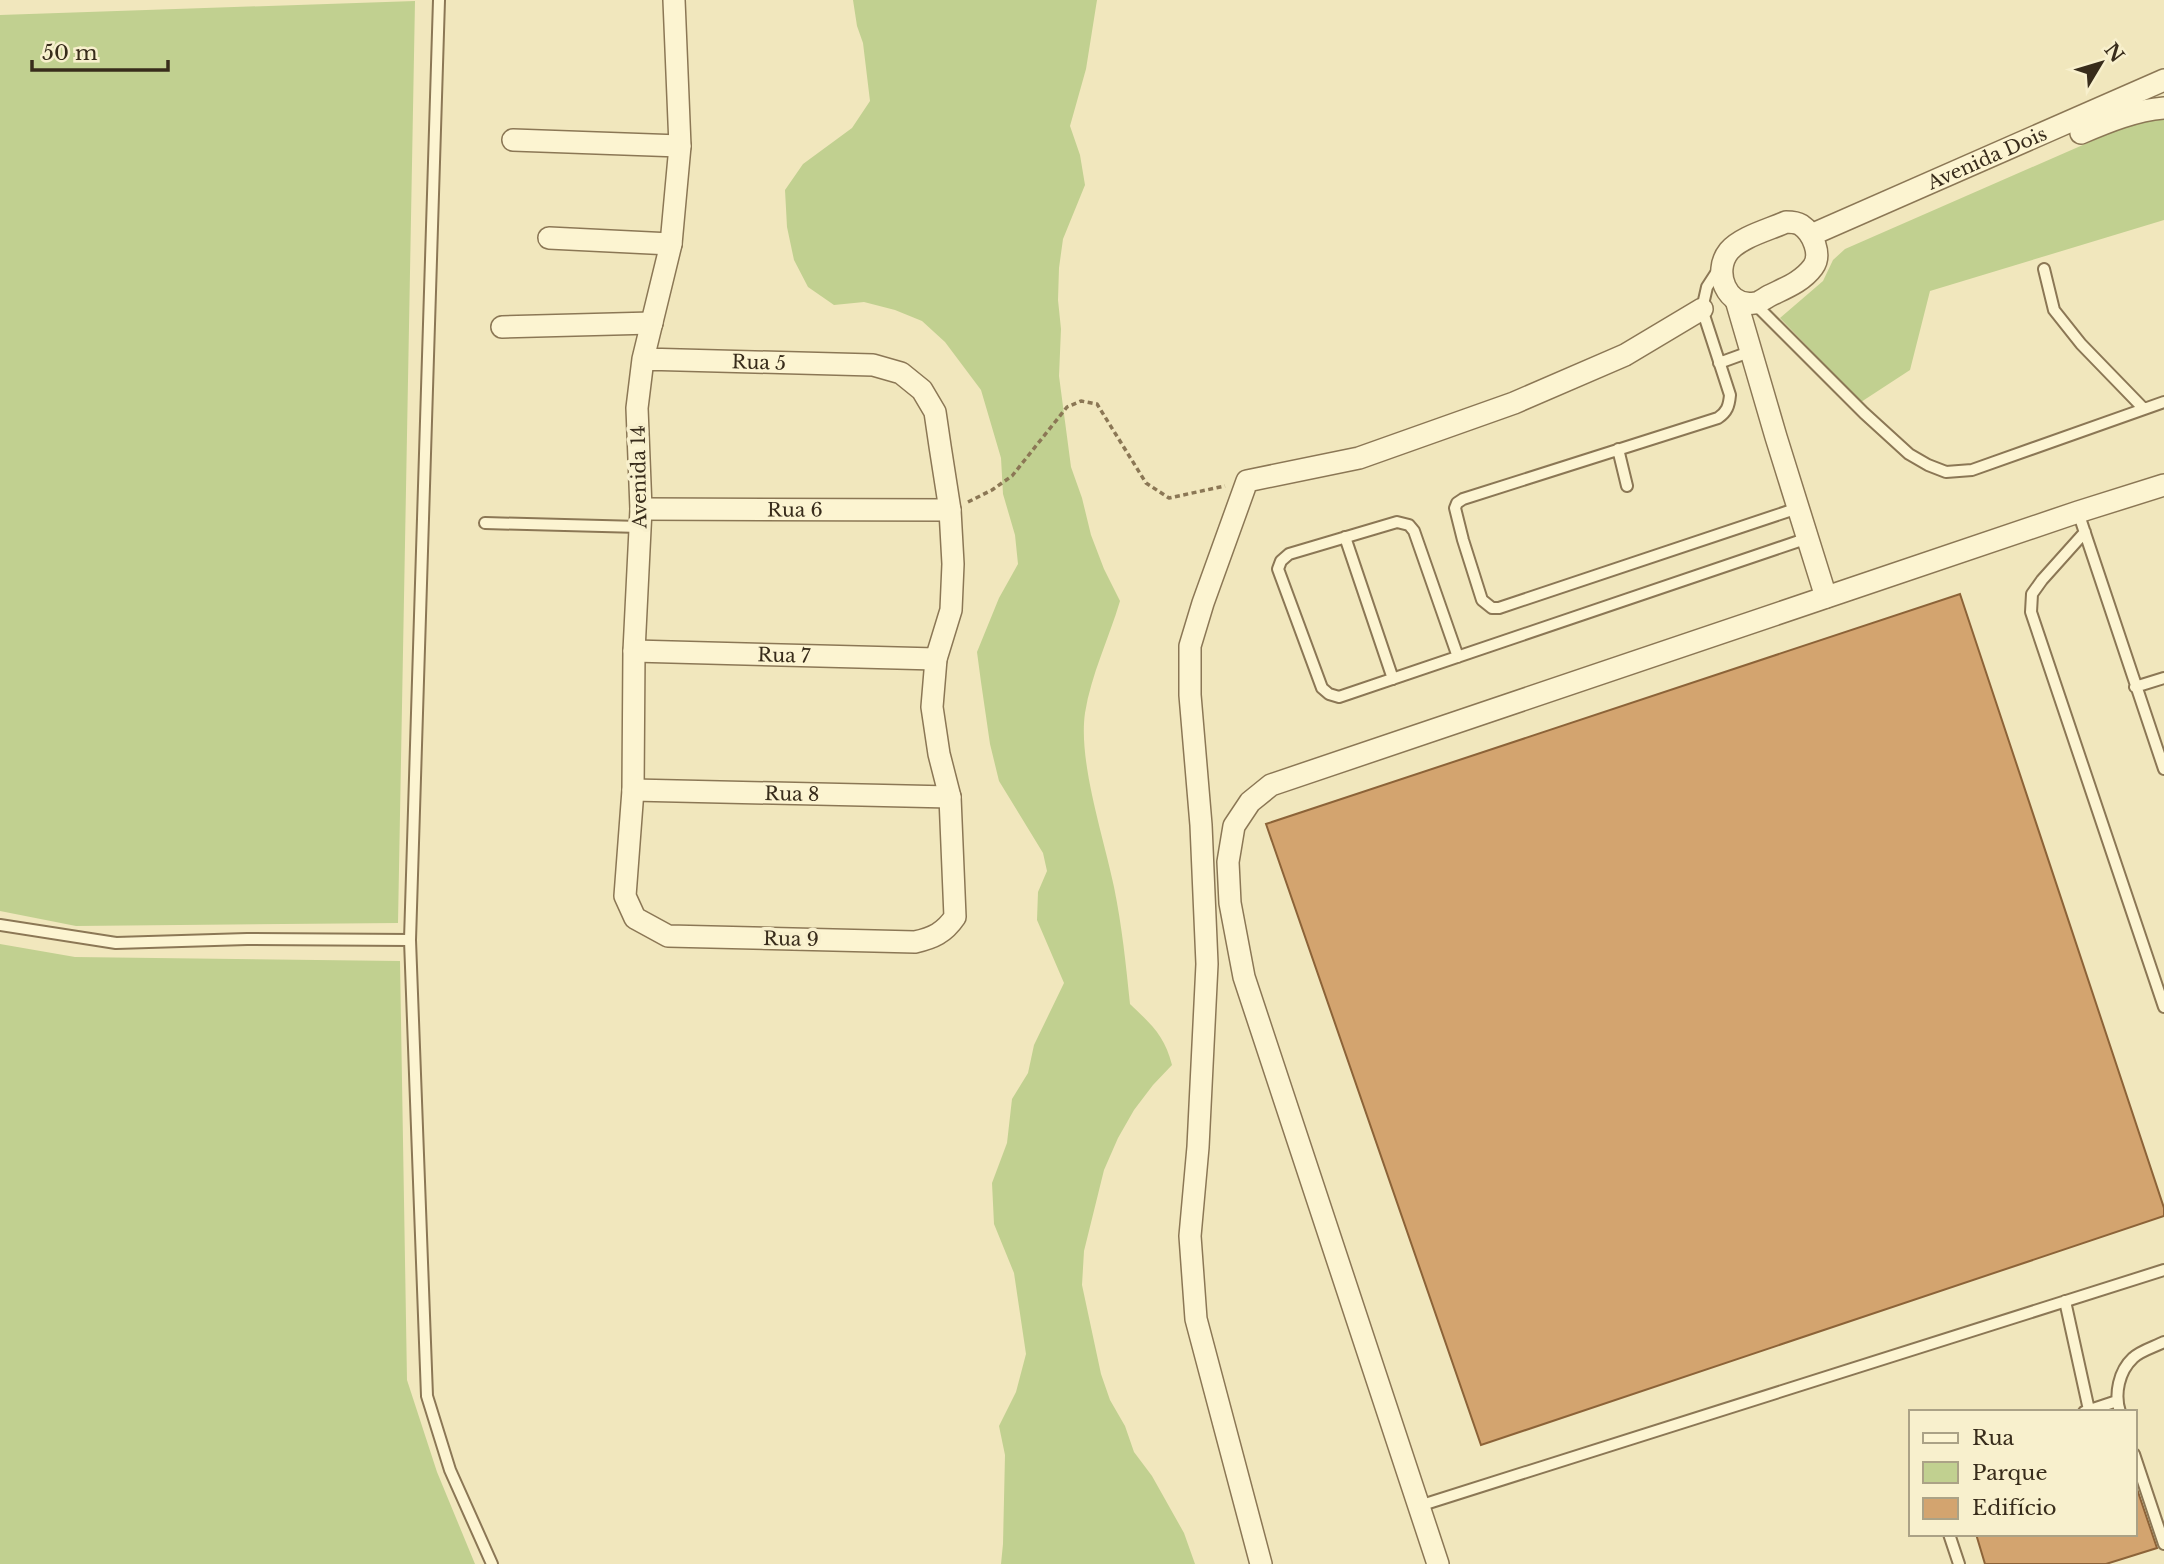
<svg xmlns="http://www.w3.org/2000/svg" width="2164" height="1564" font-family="'Libre Baskerville',serif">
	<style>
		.green { fill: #c1d090 }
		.building { fill: #d3a46f; stroke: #8c6338; stroke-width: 2 }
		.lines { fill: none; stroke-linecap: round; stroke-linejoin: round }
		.lane-casing { stroke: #8b7755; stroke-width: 14 }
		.street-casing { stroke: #8b7755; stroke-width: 24 }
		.path { stroke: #8b7755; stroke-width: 3.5; stroke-dasharray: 5 3.5; stroke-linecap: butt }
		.lane { stroke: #fcf4d1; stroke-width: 10 }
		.street { stroke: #fcf4d1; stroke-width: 21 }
		.labels { text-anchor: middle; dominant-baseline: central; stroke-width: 7; stroke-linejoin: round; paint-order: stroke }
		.street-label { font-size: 19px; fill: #382c1b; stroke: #f8f0cd }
	</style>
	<rect width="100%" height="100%" fill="#f1e7bd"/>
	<path class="green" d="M853 0H1097L1086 69 1070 126 1080 155 1085 185 1063 239 1059 268 1058 300 1061 329 1059 376 1071 467 1082 498 1091 535 1104 569 1120 601C1109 638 1091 675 1085 713 1078 762 1104 838 1114 887 1122 926 1126 965 1130 1004 1151 1024 1165 1036 1172 1065L1153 1085 1134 1110 1118 1138 1104 1170 1084 1251 1082 1285 1101 1374 1110 1400 1125 1426 1134 1452 1152 1476 1184 1533 1195 1564H1001L1003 1544 1005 1455 999 1426 1016 1392 1026 1354 1014 1273 994 1224 992 1183 1007 1143 1012 1099 1028 1073 1034 1045 1064 983 1037 920 1038 892 1047 871 1043 853 999 781 990 744 981 682 977 652 999 598 1018 564 1015 535 1003 494 1001 458 981 390 945 342 922 321 895 310 864 302 834 305 808 287 794 260 787 227 785 190 803 164 852 128 870 101 863 43 857 26Z
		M415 1 398 923 76 926 0 911V15Z
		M2164 116V220L1930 291 1910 370 1861 402 1780 318 1823 281 1833 260 1845 249 2133 123Z
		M0 944 75 957 400 961 407 1380 437 1472 475 1564H0Z"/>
	<path class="building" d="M1960 594 2164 1208V1216L1481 1445 1266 824Z
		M2134 1480 2157 1548 2106 1564H1985L1976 1534H2134Z"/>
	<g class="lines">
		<defs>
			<path id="lane" d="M439 0 410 940 427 1396 450 1470 492 1564
				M2044 269 2054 310 2081 344 2144 409
				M1718 270 1707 287 1702 309 1730 395C1729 406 1727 412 1718 418L1463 499 1457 503 1455 508 1463 540 1482 600 1492 608H1499L1798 508
				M1754 303 1864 413 1909 454 1928 465 1946 472 1972 470 2164 402
				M1719 363 1752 351
				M1618 449 1627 486
				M2078 512 2164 769
				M485 523 640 527
				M2085 532 2042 580 2032 594 2031 612 2164 1007
				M1345 537 1393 679
				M1458 657 1414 531 1409 525 1397 522 1289 554 1281 561 1278 569 1322 688 1329 694 1339 697 1808 538
				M2135 687 2164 678
				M0 925 116 943 247 939 410 940
				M2065 1301 2089 1410
				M2084 1412 2117 1401
				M2120 1412C2114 1394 2119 1371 2133 1358 2140 1351 2154 1347 2164 1342
				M2134 1454 2164 1544
				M1419 1506 2164 1270
				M1949 1534 1959 1564"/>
			<g id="street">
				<path d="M2081 133C2107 122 2136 110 2164 108"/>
				<path d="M513 140 680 146"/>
				<path d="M1786 222C1791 222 1796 222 1801 225 1813 233 1822 255 1813 267 1802 282 1785 288 1769 296 1765 298 1759 303 1755 303 1727 308 1712 272 1729 251 1741 237 1768 230 1786 222Z"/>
				<path id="s1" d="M1811 235 2164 80"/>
				<path d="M549 238 671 244"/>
				<path d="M1736 300 1776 437 1826 597"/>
				<path d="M502 327 652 323"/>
				<path id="s2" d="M643 359 873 365 901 373 922 390 935 412 940 446 950 510 953 564 951 610 936 659 932 707 939 754 950 797 955 917C944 933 933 938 915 942L668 936 635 918 625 896 633 790 634 651 641 509 637 408 643 359 671 244 680 146 674 0"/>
				<path id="s3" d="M641 509 950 510"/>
				<path id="s4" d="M634 651 936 659"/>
				<path id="s5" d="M633 790 950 797"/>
				<path d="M1261 1564 1196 1319 1190 1236 1198 1147 1207 964 1201 825 1190 695V646L1203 603 1247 481 1359 458 1514 403 1625 355 1702 309"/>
				<path d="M1438 1564 1244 977 1230 903 1228 862 1234 826 1250 802 1271 785 2078 512 2164 485"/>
			</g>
		</defs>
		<use href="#lane" class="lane-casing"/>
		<use href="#street" class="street-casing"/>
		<path class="path" d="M968 502 992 490 1012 476 1067 407 1081 401 1097 404 1146 483 1169 498 1225 486"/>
		<use href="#lane" class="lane"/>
		<use href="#street" class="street"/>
	</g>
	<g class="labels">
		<g class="street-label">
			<text stroke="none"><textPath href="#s1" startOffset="192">Avenida Dois</textPath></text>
			<text stroke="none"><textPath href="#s2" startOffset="116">Rua 5</textPath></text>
			<text transform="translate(639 477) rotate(-91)">Avenida 14</text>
			<text stroke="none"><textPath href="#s3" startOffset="154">Rua 6</textPath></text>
			<text stroke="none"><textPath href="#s4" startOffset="150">Rua 7</textPath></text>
			<text stroke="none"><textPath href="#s5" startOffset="159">Rua 8</textPath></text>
			<text transform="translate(791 939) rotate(1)">Rua 9</text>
		</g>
	</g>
	<rect x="1909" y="1410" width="228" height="126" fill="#f8f0cd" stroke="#aba286" stroke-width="2"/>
	<rect x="1923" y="1433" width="35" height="10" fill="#fcf4d1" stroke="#aba286" stroke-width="2"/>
	<text x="1972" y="1445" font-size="21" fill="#382c1b">Rua</text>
	<rect x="1923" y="1462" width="35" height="21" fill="#c1d090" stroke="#aba286" stroke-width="2"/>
	<text x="1972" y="1480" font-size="21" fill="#382c1b">Parque</text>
	<rect x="1923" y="1498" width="35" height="21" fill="#d3a46f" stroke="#aba286" stroke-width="2"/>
	<text x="1972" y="1515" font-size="21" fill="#382c1b">Edifício</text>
	<g transform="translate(2101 63) rotate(52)" stroke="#f8f0cd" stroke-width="5" paint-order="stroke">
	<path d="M0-5L12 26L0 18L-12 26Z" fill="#382c1b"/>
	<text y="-10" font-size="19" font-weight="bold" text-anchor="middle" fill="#382c1b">N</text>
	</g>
	<path d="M32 60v10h136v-10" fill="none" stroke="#382c1b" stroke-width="3.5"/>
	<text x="42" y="60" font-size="21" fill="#382c1b" stroke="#f8f0cd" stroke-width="5" paint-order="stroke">50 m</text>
</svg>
